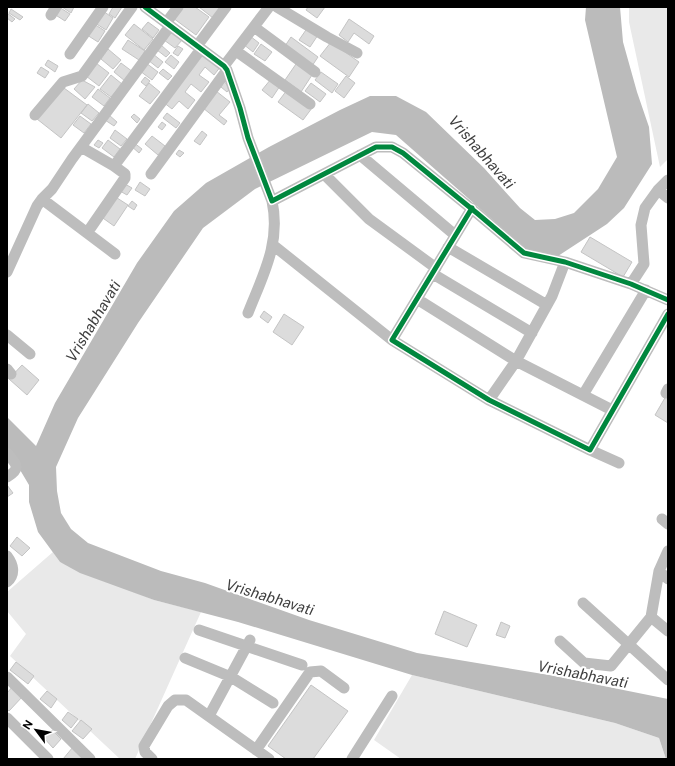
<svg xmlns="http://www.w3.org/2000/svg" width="675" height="766" font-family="'Public Sans',sans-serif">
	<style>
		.green { fill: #e9e9e9 }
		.water { fill: #bbb }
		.building { fill: #dcdcdc; stroke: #c4c4c4 }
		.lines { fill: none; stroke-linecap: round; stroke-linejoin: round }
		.minor { stroke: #bdbdbd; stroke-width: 11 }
		.cycleway-casing { stroke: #fff; stroke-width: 8 }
		.cycleway { stroke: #00873e; stroke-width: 5 }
		.labels { text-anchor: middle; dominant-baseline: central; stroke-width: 4; stroke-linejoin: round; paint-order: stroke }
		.water-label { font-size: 15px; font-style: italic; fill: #3f3f3f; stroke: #fff }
	</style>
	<rect width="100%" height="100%" fill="#fff"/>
	<path class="green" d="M629 7H668V159L660 167 629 22Z
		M53 552 60 562 154 600 201 612 135 759H120L10 656 26 634 7 611V592Z
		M412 675 615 723 659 738 666 759H401L374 740Z"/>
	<path class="water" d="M586 7H620L623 42 637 92 649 127 652 164 624 208 607 224 558 256 527 250 396 135 372 132 255 189 203 228 138 323 78 418 56 467 57 491 61 513 71 529 88 543 161 571 205 583 309 620 417 653 549 675 668 699V759H666L659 738 615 723 412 675 238 622 154 600 80 573 60 562 38 532 29 502V485L7 448V417L36 446 55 403 137 263 174 211 206 183 269 147 340 110 370 96H396L426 112 484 168 520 208 535 220 555 219 574 213 598 189 617 157 585 20Z"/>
	<path class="building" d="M59 7 70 14 65 21 54 14Z
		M62 7H74L71 13Z
		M113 7H122L115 18 109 14Z
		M181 7H195L209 17 196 35 173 18Z
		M199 7H220L213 18Z
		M308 7H325L317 18 306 10Z
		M11 9 23 17 20 20 9 13Z
		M103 11 113 18 106 30 95 23Z
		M7 13 15 19 12 22 7 18Z
		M349 19 374 36 369 44 354 33 348 42 339 35Z
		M148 22 159 30 153 38 142 29Z
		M94 24 105 31 98 42 87 35Z
		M134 24 153 39 144 50 125 35Z
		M308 27 318 35 310 47 299 40Z
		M171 30 183 39 175 48 164 40Z
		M250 36 259 43 253 52 243 44Z
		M291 37 318 57 312 66 285 46Z
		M128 40 145 51 139 60 122 49Z
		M331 42 359 62 349 77 320 56Z
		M261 44 272 52 265 61 254 54Z
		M161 45 170 53 166 57 157 50Z
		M178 46 183 49 178 56 173 53Z
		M108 49 121 60 113 69 101 59Z
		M203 51 221 66 214 75 205 67 199 75 209 82 201 92 191 84 185 92 195 100 188 109 179 101 172 109 163 102Z
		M153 54 163 62 158 68 148 60Z
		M171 55 179 62 174 69 165 62Z
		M48 60 58 66 55 72 45 65Z
		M96 63 109 73 99 86 86 76Z
		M121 63 133 72 125 81 114 72Z
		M146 63 158 72 152 80 140 71Z
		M296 64 312 75 301 92 285 80Z
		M41 67 49 72 45 78 37 73Z
		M163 69 172 76 168 80 159 73Z
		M321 72 338 84 332 93 315 80Z
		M111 75 122 84 111 97 100 89Z
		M346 76 355 83 344 98 335 91Z
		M145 77 150 81 146 86 141 82Z
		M271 79 280 86 272 98 262 90Z
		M82 80 95 87 85 99 74 89Z
		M224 82 231 87 227 92 221 87Z
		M149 83 160 92 150 104 139 96Z
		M311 83 326 94 320 102 305 91Z
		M64 88 87 105 61 138 37 119Z
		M98 89 110 98 104 106 92 97Z
		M287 90 312 108 303 120 278 102Z
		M216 91 230 102 219 115 227 121 224 125 203 108Z
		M88 104 99 113 92 121 81 113Z
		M167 113 180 123 176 128 163 118Z
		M134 114 140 119 137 123 131 117Z
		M109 115 117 122 114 126 105 120Z
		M80 116 91 124 84 133 73 125Z
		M162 122 166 125 162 130 158 127Z
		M115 130 127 139 121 146 110 138Z
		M202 131 207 135 200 145 194 141Z
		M152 136 165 146 158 155 145 144Z
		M98 140 103 143 99 148 94 145Z
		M108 140 120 149 114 157 102 148Z
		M133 142 142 149 139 153 130 145Z
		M179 150 184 153 180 157 176 154Z
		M140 182 150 189 145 196 135 190Z
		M125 184 132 188 127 195 120 191Z
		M114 196 128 205 114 226 100 216Z
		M132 201 137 205 134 210 128 206Z
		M590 237 632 262 623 277 581 252Z
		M264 311 272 317 268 323 260 317Z
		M284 314 304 327 292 345 273 332Z
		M22 365 39 380 27 395 9 379Z
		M666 396 668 397V423L655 415Z
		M7 485 13 493 7 497Z
		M17 537 30 548 22 556 10 546Z
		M444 611 477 625 467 647 435 634Z
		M501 622 510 626 505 638 496 635Z
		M16 662 34 676 28 684 10 670Z
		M311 685 348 711 313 759H286L268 746Z
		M13 686 23 696 9 711 7 709V693Z
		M47 691 57 699 51 708 40 699Z
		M68 712 78 719 71 728 62 720Z
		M81 720 92 729 83 739 72 731Z
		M52 730 61 739 53 748 44 738Z
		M73 747 85 759H63Z"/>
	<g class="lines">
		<path class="minor" d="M145 7 224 66 227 70 240 108 248 138 272 201 376 147H392L403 153 478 214 524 253 565 262 631 284 668 300
			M277 7 327 37 357 53
			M51 15 56 7
			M166 23 178 7
			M254 27 315 72
			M197 46 226 7
			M236 51 310 104
			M70 54 103 7
			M224 66 269 7
			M35 115 63 82 82 76 132 7
			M81 147 114 166 125 174V178L87 233
			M360 155 455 235
			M114 166 201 49
			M151 174 227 70
			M324 174 369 219 436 268
			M658 190 668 198
			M42 199 115 254
			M472 208 392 340 489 400 590 450 668 314
			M273 245 392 340
			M448 247 547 305
			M7 272 37 206 42 199 52 189 72 159 170 26
			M433 274 532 333
			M631 284 644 264 641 225 645 208 658 190 668 180
			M417 299 516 361 552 296 565 262
			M248 313C263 275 281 243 272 201
			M7 335 30 354
			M7 369 11 374
			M666 393 668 389
			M583 395 646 290
			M489 400 516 361 612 410
			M590 450 619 463
			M7 453C16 464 22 468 7 477
			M662 519 668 524
			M7 556C13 564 16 574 7 582
			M659 571 668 579
			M583 603 668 680
			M651 617 668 631
			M199 630 302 665
			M560 641 584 663 611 666 651 617 659 571 668 551
			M185 658 231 677 273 703
			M7 677 90 759
			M209 716 250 640
			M7 718 48 759
			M256 750 310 672 321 671 344 688
			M152 759 145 752 144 746 168 706 175 700H186L269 759
			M352 759 392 696"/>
		<defs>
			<path id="cycleway" d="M145 7 224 66 227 70 240 108 248 138 272 201 376 147H392L403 153 478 214 524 253 565 262 631 284 668 300
				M472 208 392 340 489 400 590 450 668 314"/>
		</defs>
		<use href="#cycleway" class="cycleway-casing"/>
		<use href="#cycleway" class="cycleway"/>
	</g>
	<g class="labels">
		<g class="water-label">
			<text transform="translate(482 152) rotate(49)">Vrishabhavati</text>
			<text transform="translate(93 321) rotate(-59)">Vrishabhavati</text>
			<text transform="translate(270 597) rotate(17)">Vrishabhavati</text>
			<text transform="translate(583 674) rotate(11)">Vrishabhavati</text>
		</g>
	</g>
	<rect width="675" height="766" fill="none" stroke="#000000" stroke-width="16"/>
	<g transform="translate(36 730) rotate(302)" stroke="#ffffff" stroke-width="3" paint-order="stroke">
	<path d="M0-3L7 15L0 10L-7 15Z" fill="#000000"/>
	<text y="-6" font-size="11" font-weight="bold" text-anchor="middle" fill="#000000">N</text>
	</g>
</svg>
